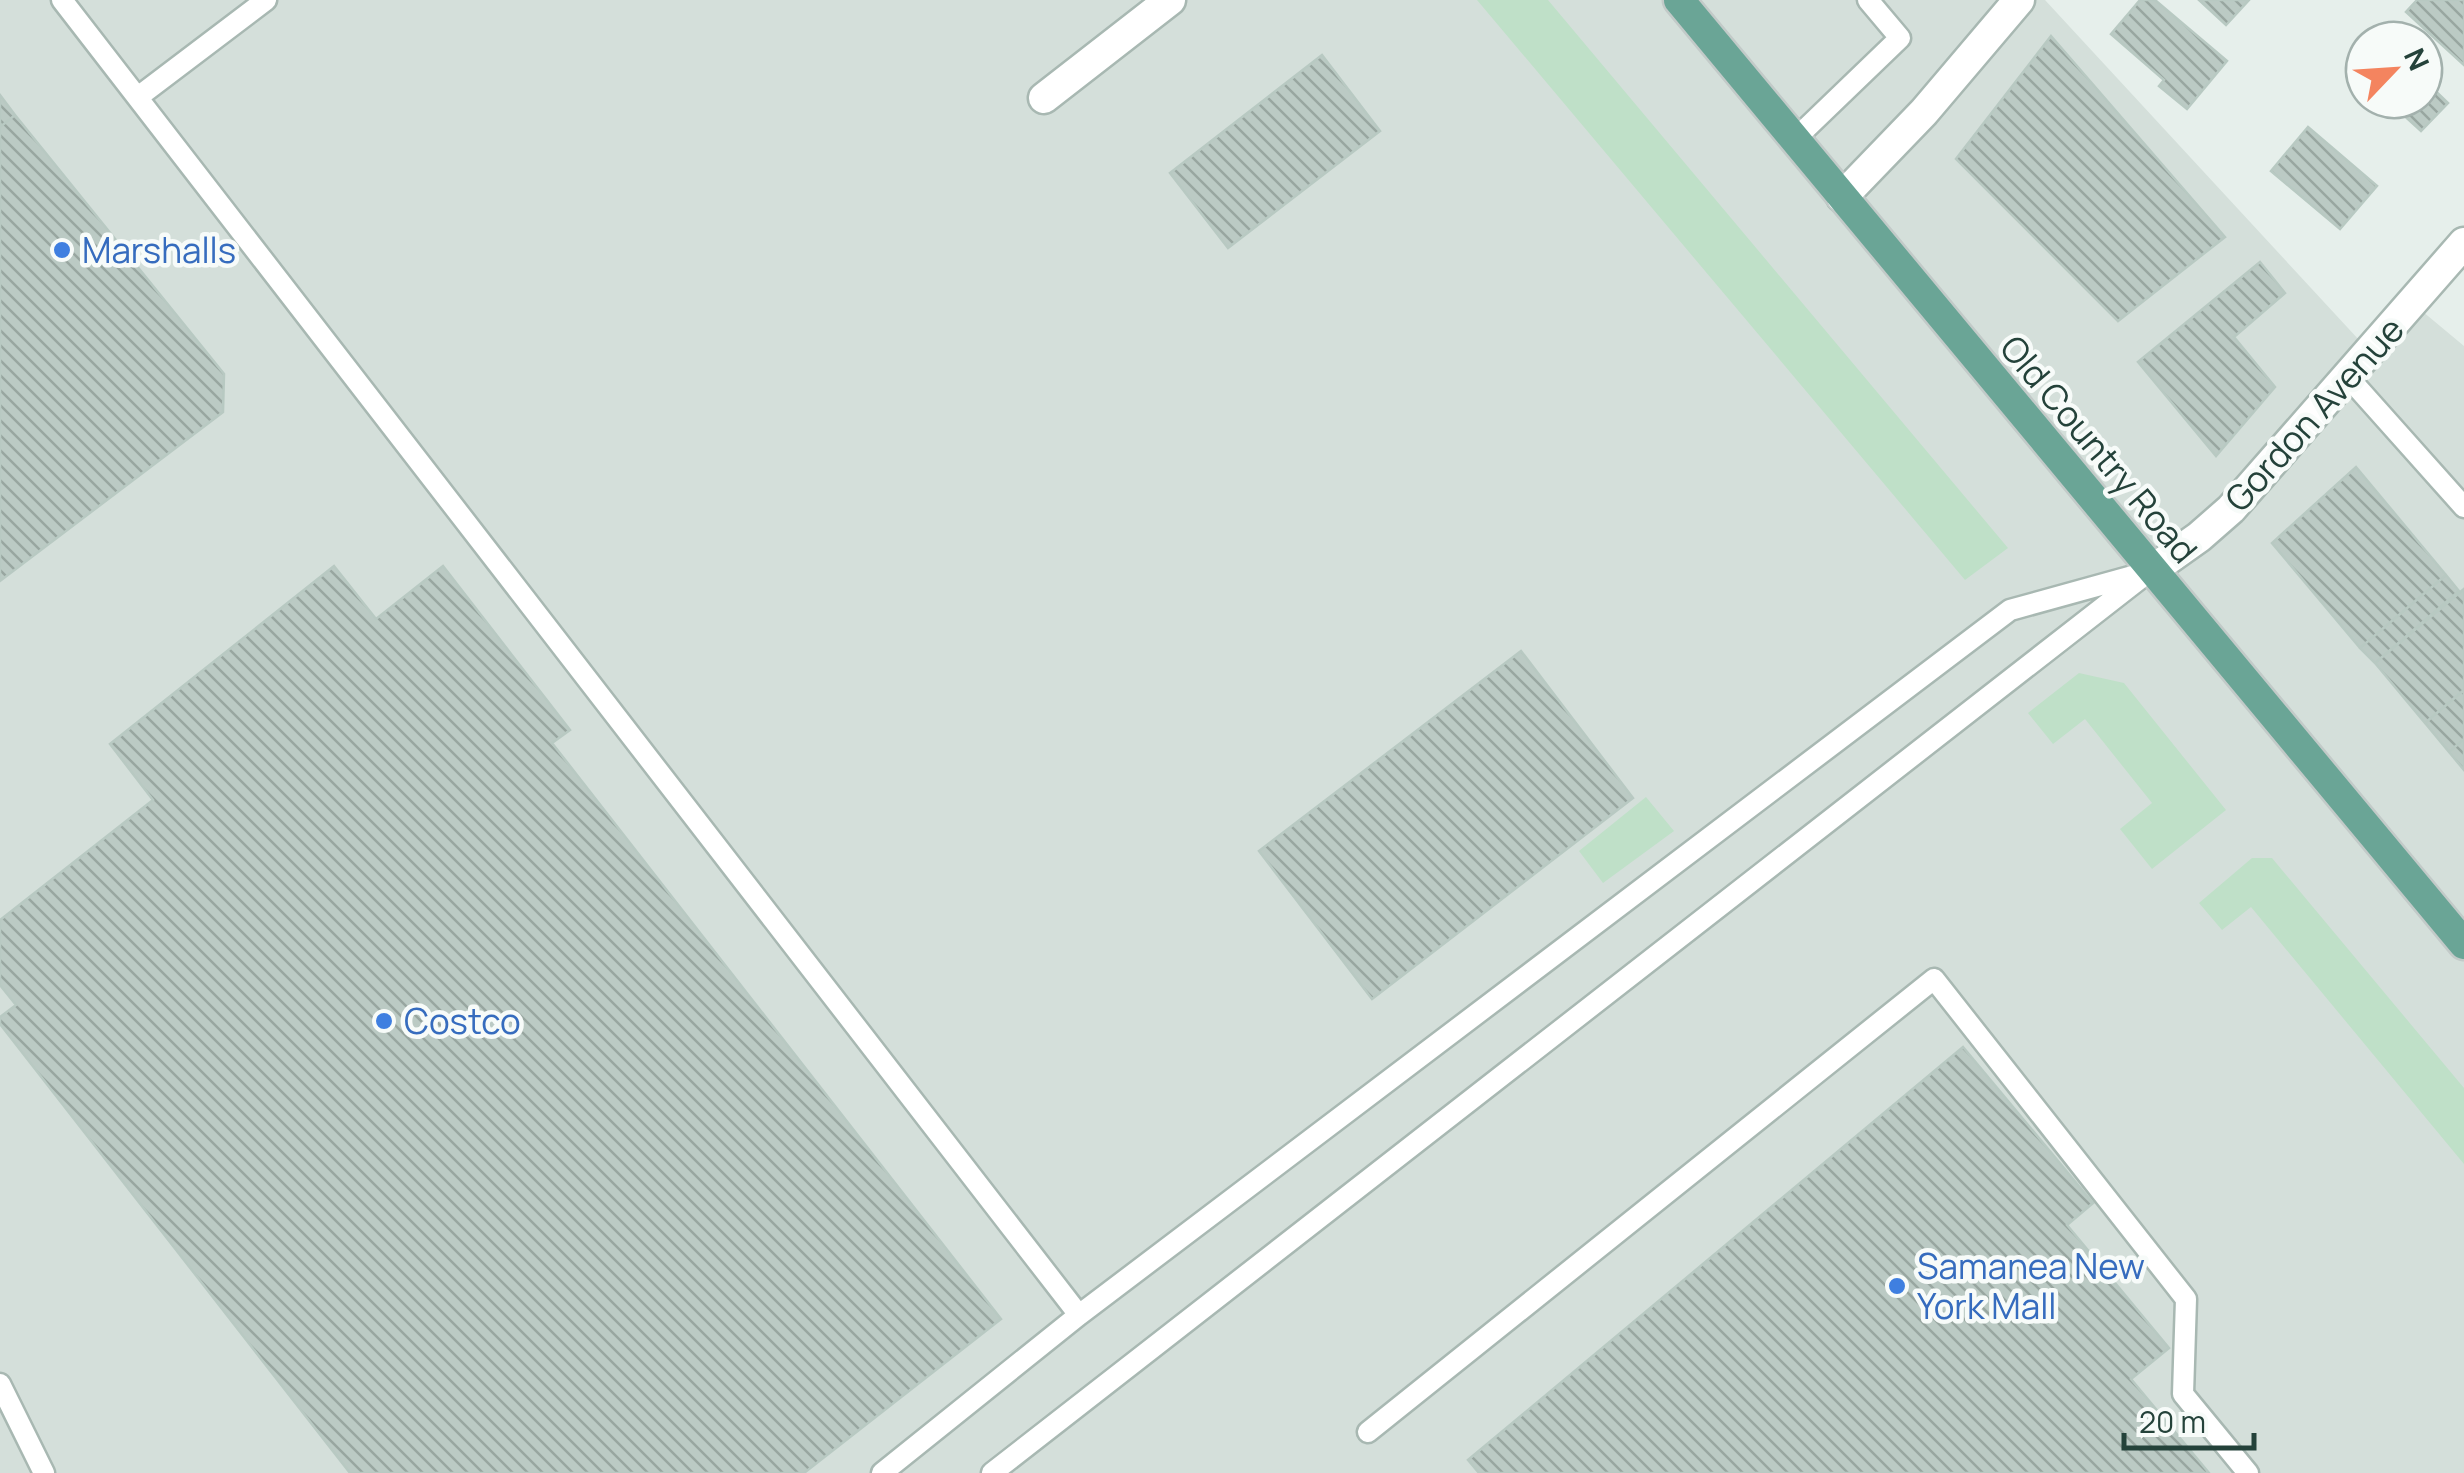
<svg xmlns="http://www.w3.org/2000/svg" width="2464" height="1473" font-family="Manrope,sans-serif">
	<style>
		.built { fill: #d4dfda }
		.grass { fill: #bfe0c8 }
		.building { fill: url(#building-back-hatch); stroke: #b8c9c2; stroke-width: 2.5 }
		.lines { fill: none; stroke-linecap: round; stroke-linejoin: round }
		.service-casing { stroke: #a8b8b2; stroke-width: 25 }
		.minor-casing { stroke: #a8b8b2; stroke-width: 35 }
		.primary-casing { stroke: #c2cac8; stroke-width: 35 }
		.service { stroke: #fff; stroke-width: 20 }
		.minor { stroke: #fff; stroke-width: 30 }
		.primary { stroke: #6aa596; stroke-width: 30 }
		.shop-dot { fill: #3f7fe0; stroke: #f7fbf9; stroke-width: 4 }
		.labels { text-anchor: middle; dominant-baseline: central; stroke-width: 9; stroke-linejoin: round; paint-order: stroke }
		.shop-label { font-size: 35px; fill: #366cbe; stroke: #f7fbf9; text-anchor: start }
		.street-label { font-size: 35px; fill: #24423a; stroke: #f7fbf9 }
	</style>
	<defs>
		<pattern id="building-back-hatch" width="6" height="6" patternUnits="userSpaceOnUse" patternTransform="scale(2.5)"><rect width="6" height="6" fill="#bbcac4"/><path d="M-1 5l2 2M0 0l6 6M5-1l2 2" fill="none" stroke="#98a6a0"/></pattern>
	</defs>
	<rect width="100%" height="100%" fill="#e6efeb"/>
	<path class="built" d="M0 0H2045L2372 354 2416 306 2464 346V1473H0Z"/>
	<path class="grass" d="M1477 0H1548L2008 548 1965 580Z
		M2079 673 2124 683 2226 810 2152 869 2120 829 2152 803 2085 719 2053 744 2028 713Z
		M1646 797 1674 831 1603 883 1579 851Z
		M2252 858H2272L2464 1088V1164L2251 907 2222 930 2199 903Z"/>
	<path class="building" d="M2140 0H2155L2227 61 2187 109 2159 86 2164 80 2111 34Z
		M2199 0H2249L2226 25Z
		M2417 0H2464V65L2406 12Z
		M2051 36 2225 237 2118 321 1956 159Z
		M1322 55 1380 131 1228 248 1170 173Z
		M2424 80 2448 103 2421 131 2387 100H2424Z
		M0 95 15 115 0 127Z
		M15 115 224 374 223 412 0 581V127Z
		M2308 127 2377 186 2340 229 2271 171Z
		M2260 262 2285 293 2234 337 2275 387 2216 456 2138 362Z
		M2356 467 2446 575 2360 648 2272 543Z
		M334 566 376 619 443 566 570 730 552 743 1001 1319 804 1473H350L0 1024V1017L16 1005 0 985V920L153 800 110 744Z
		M2446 575 2459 591 2375 663 2360 648Z
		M2464 589V690L2425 723 2375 663Z
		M1521 651 1633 798 1372 999 1259 851Z
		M2464 690V739L2449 752 2425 723Z
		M2464 739V770L2449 752Z
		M1963 1047 2093 1203 2067 1225 2169 1348 2131 1379 2209 1473H1479L1468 1460Z"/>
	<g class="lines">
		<defs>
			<path id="service" d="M62 0 1079 1315
				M138 97 266 0
				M1794 140 1900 38 1868 0
				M2348 377 2464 507
				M0 1384 44 1473
				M1368 1432 1934 979 2186 1299 2183 1394 2248 1473
				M882 1473 1079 1315 2010 610 2151 571
				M992 1473 2142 577"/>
			<path id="minor" d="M1044 98 1170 0
				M1842 197 1924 112 2019 0
				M2151 571 2199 537 2231 509 2464 243"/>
			<path id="primary" d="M1679 0 2464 944"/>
		</defs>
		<use href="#service" class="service-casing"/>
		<use href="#minor" class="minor-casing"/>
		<use href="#primary" class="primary-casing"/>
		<use href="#service" class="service"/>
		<use href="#minor" class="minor"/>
		<use href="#primary" class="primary"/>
	</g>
	<g class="shop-dot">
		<circle cx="62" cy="250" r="10"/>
		<circle cx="384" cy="1021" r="10"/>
		<circle cx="1897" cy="1286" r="10"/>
	</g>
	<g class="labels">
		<g class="shop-label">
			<text x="82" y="250">Marshalls</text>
			<text x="404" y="1021">Costco</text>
			<text x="1917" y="1266">Samanea New<tspan x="1917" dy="40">York Mall</tspan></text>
		</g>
		<g class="street-label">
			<text transform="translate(2314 414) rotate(-48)">Gordon Avenue</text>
			<text transform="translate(2099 449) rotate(50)">Old Country Road</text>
		</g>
	</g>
	<g transform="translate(2394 70) rotate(65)"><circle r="48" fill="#f7fbf9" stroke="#a3b1ad" stroke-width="2.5"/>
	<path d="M0-8L18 38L0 25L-18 38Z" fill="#f4845f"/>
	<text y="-15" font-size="28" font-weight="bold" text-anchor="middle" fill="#24423a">N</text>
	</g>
	<path d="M2124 1433v15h130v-15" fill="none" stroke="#24423a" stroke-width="5"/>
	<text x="2139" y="1433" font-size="30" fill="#24423a" stroke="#f7fbf9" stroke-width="8" paint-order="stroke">20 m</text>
</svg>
